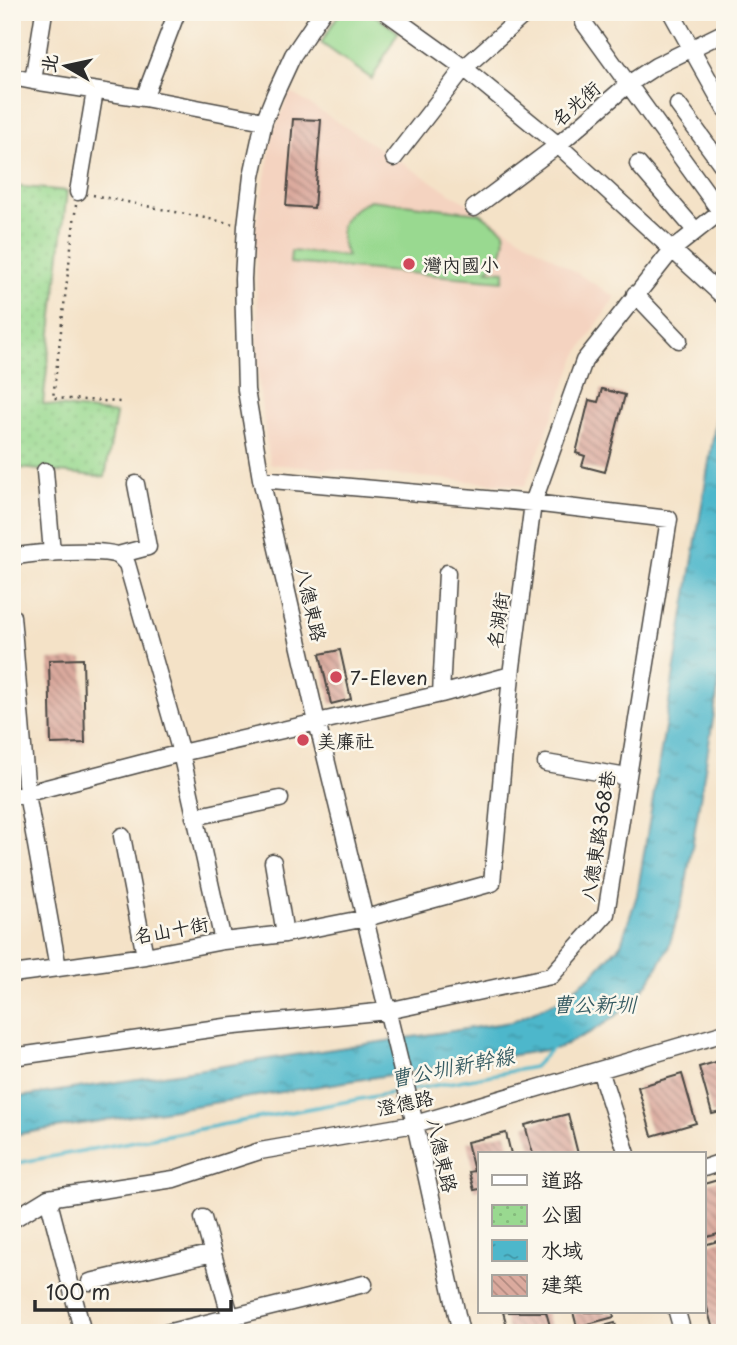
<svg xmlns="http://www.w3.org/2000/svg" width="737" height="1345" font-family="'Playpen Sans','LXGW WenKai TC',sans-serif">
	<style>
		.built { fill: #f4d3c0 }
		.grass { fill: #99d990; stroke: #62825e; stroke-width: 2 }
		.park { fill: url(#park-dots); stroke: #62825e; stroke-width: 2 }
		.water { fill: url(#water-ripples); stroke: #3c717b; stroke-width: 2 }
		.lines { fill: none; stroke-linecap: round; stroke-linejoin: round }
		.stream { stroke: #4db7cb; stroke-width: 3.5 }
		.building { fill: url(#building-back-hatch) }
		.minor-casing { stroke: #494642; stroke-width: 19 }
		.path { stroke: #494642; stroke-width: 2.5; stroke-dasharray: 2 5; stroke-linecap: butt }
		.minor { stroke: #fff; stroke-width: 16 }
		.poi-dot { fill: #d1495b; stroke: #fbf7ec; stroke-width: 2.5 }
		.labels { text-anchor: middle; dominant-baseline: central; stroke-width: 5; stroke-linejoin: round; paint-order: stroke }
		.street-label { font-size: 19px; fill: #2b2b2b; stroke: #fbf7ec }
		.poi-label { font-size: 19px; fill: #2b2b2b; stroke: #fbf7ec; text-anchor: start }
		.water-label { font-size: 21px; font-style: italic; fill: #375c63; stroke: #fbf7ec }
	</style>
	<defs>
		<pattern id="park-dots" width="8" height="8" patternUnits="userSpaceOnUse" patternTransform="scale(1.75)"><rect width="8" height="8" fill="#99d990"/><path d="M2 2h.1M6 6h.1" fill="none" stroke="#84ba7c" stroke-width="1.8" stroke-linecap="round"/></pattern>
		<pattern id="water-ripples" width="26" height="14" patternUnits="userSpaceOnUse" patternTransform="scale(1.75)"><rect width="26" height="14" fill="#4db7cb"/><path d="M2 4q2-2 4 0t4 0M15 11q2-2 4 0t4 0" fill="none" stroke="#4095a5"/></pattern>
		<pattern id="building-back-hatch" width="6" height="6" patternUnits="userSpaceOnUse" patternTransform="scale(1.75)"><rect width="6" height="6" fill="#dbaa9e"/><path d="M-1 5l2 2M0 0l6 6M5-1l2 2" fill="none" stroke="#b28b81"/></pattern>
	</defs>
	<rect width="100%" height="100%" fill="#fbf7ec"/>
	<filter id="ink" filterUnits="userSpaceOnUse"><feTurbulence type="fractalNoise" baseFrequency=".0143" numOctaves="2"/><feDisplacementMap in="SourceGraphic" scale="14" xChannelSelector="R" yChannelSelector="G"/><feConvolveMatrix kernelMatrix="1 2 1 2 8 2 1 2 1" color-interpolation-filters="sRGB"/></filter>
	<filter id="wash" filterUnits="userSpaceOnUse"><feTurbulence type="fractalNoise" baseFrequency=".00686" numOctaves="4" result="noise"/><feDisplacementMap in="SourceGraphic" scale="28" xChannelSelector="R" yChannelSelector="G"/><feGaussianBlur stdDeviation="1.57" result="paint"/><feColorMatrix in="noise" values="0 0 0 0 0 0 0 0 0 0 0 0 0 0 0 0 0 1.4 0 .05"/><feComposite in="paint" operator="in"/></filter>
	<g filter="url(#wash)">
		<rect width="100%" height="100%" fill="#f4e2c7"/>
		<path class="built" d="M290 92 615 297 577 355 525 486 270 464 259 389 255 230 274 130Z"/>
		<path class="grass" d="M340 12H370L398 32 372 79 321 43Z
			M370 200 480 213 504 231C507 249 500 258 487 270L505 271 503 281 290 263 291 251 347 256C334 227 342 214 370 200Z"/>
		<path class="park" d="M12 186 67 191 43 404 116 414 105 477 12 467Z"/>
		<path class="water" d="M725 388V647L684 896 668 949 647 985 616 1016 591 1032 558 1048 12 1135V1098L511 1022 559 1000 591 976 621 944 637 895 716 420Z"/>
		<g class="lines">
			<path class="stream" d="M410 1090 534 1067 553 1047
				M12 1164 403 1091"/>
		</g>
		<g id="blocks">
			<path class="building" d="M293 119 321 120 314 208 286 206Z
				M602 389 625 395 605 472 582 466 585 456 576 453 589 400 598 402Z
				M340 650 351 699 331 704 320 654Z
				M83 659 85 743 51 744 49 660Z
				M725 1059V1111L712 1114 699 1067Z
				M682 1074 696 1123 652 1136 638 1087Z
				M568 1114 578 1154H533L525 1125Z
				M506 1133 511 1154H480V1189L474 1190 469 1172 474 1171 467 1142Z
				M721 1179 725 1192V1232L704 1238V1184Z
				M725 1239V1333H714L704 1297V1245Z
				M503 1312H546L552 1333H509Z
				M573 1312H613L614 1317 577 1327Z
				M615 1323 618 1333H581V1332Z"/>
		</g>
	</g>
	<g filter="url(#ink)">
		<use href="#blocks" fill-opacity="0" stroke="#494642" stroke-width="2"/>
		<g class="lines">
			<defs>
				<path id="minor" d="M44 12 33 81 144 98 177 12
					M322 12 293 55 275 94 264 121 252 176 246 226 243 279 246 390 261 479 317 722 415 1124 461 1333
					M386 12 464 68 394 158
					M527 12 464 68 558 145 627 85 656 66 725 32
					M671 12 725 109
					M584 23 720 211
					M12 77 33 81
					M144 98 264 121
					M678 105 725 169
					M638 164 695 230
					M78 192 95 91
					M474 208 558 145 725 298
					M635 294 679 340
					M45 471 52 553
					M118 555 148 547 136 484
					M12 557C29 553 105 548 119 556 122 558 124 561 127 564L181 753 223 941
					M12 616 27 794 58 968 145 956 223 941 285 934 366 918 492 883 511 675
					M441 694 447 573
					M546 763 627 777
					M12 797 181 753 441 694 511 675 533 503 584 361 672 250 725 208
					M194 817 280 799
					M122 836 145 956
					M273 862 285 934
					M12 974 58 968
					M12 1057 225 1027 387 1011 551 976 606 914 669 519 533 503 261 479
					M600 1070 627 1154
					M704 1168 725 1161
					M48 1198 83 1333
					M203 1218 235 1333
					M12 1220 48 1198 174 1179 260 1151 415 1124 725 1033
					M90 1282 213 1253
					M677 1312 683 1333
					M166 1333 364 1284"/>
			</defs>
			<use href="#minor" class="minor-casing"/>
			<path class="path" d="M93 195 234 224
				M76 205 53 398 120 402"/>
			<use href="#minor" class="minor"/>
		</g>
	</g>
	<g class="poi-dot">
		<circle cx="409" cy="264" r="7"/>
		<circle cx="336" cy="677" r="7"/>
		<circle cx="303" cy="740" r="7"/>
	</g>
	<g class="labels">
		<g class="street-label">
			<text transform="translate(575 103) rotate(-41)">名光街</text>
			<text transform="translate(312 604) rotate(77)">八德東路</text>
			<text transform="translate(497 620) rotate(-82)">名湖街</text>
			<text transform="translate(597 836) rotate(-81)">八德東路368巷</text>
			<text transform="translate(171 929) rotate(-10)">名山十街</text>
			<text transform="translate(405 1102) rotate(-12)">澄德路</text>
			<text transform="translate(443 1155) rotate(77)">八德東路</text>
		</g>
		<g class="poi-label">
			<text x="423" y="264">灣內國小</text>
			<text x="350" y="677">7-Eleven</text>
			<text x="317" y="740">美廉社</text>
		</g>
		<g class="water-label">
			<text x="594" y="1003">曹公新圳</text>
			<text transform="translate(452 1066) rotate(-11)">曹公圳新幹線</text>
		</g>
	</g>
	<rect width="737" height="1345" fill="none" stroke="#fbf7ec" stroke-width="42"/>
	<rect x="478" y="1152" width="228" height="161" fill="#fbf7ec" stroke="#a8a59f" stroke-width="2"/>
	<rect x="492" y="1175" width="35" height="10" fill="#ffffff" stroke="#a8a59f" stroke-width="2"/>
	<text x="541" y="1188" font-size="21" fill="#2b2b2b">道路</text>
	<rect x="492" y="1205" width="35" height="21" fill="url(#park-dots)" stroke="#a8a59f" stroke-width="2"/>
	<text x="541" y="1222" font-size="21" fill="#2b2b2b">公園</text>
	<rect x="492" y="1240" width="35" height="21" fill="url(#water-ripples)" stroke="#a8a59f" stroke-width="2"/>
	<text x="541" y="1258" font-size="21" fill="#2b2b2b">水域</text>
	<rect x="492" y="1275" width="35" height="21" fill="url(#building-back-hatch)" stroke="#a8a59f" stroke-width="2"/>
	<text x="541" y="1292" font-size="21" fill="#2b2b2b">建築</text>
	<g transform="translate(66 66) rotate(279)" stroke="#fbf7ec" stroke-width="5" paint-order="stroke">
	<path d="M0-5L12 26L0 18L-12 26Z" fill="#2b2b2b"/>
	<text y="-10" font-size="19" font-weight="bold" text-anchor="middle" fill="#2b2b2b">北</text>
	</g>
	<path d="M35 1300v10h196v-10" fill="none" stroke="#2b2b2b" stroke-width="3.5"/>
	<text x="46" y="1300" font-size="21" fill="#2b2b2b" stroke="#fbf7ec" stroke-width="5" paint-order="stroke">100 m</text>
</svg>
